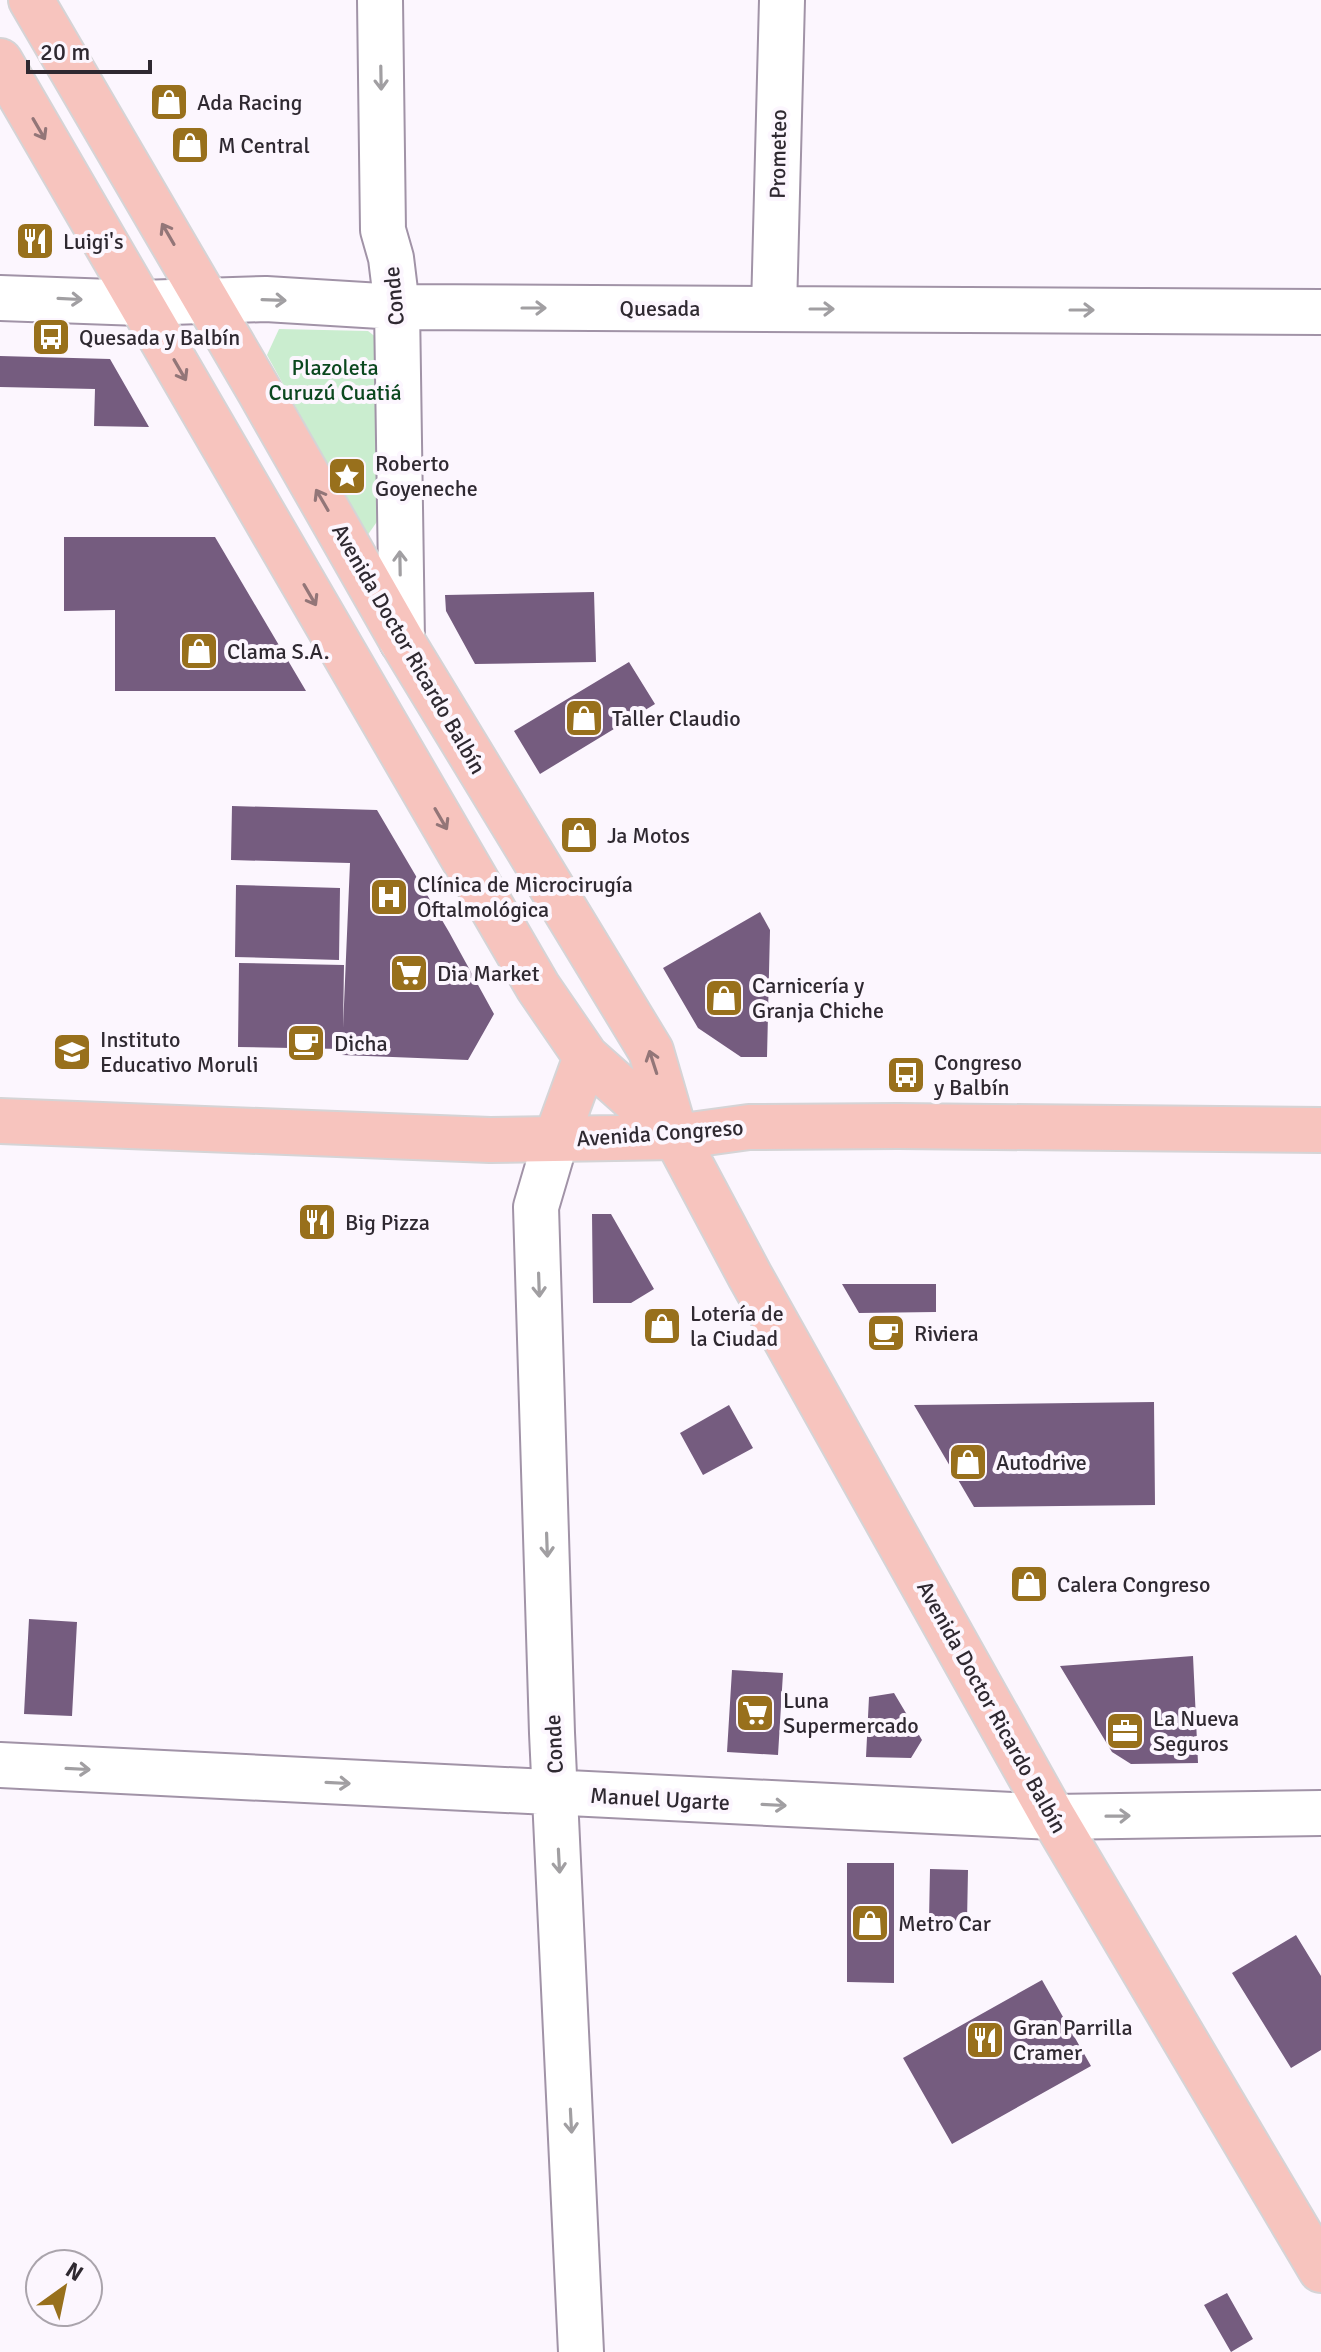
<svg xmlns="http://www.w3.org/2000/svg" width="1321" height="2352" font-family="Signika,sans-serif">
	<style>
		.green { fill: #caedcf }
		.building { fill: #755c7f }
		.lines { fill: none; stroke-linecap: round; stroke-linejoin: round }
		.minor-casing { stroke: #a193a7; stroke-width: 48 }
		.major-casing { stroke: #d5d4d6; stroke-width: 48 }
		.minor { stroke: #fff; stroke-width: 44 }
		.major { stroke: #f7c4be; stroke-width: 44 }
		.oneway { stroke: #a19fa2 }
		.oneway2 { stroke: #937678 }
		.labels { text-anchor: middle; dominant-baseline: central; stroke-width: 8; stroke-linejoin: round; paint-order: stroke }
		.poi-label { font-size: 22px; fill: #2f2931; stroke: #fcf6fe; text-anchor: start }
		.street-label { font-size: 22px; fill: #2f2931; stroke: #fcf6fe }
		.park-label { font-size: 22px; fill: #0a471e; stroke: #fcf6fe }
	</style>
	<rect width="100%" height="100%" fill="#fcf6fe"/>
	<path class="green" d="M279 329 368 331 381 341 385 510 367 536 267 355Z"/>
	<path class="building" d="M0 356 110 359 149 427 94 426 95 389 0 387Z
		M64 537H215L306 691H115V610L64 611Z
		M594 592 596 662 475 664 446 611 445 595Z
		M629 662 655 704 540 774 514 731Z
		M232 806 377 810 449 932 494 1014 468 1060 342 1055V1049L238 1047 239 963 344 965 343 1028 350 863 231 860Z
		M236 885 340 888 339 960 235 957Z
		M760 912 770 930 767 1057H741L698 1028 663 968Z
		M592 1214H611L654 1289 631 1303H593Z
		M842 1284H936V1312L859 1313Z
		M1154 1402 1155 1505 974 1507 914 1405Z
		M729 1405 753 1448 703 1475 680 1433Z
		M29 1619 77 1622 72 1716 24 1714Z
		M1193 1656 1198 1763 1131 1764 1112 1752 1060 1666Z
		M732 1670 783 1673 778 1755 727 1752Z
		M894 1693 922 1740 911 1758 866 1757 869 1697Z
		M847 1863H894V1983L847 1982Z
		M930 1869 968 1870 967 1922 929 1921Z
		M1296 1935 1321 1976V2050L1291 2068 1232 1973Z
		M1042 1980 1091 2066 952 2144 903 2058Z
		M1227 2293 1253 2339 1231 2352 1204 2305Z"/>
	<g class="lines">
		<defs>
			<path id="minor" d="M380 0 383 230 391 258 397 307 402 641
				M0 298 140 303 266 299 397 307 1321 312
				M774 309 782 0
				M556 1139 536 1207 552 1733 581 2352
				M0 1765 1053 1817 1321 1813"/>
			<path id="major" d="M31 0 260 392 402 641 651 1051 676 1137 750 1276 1053 1817 1321 2270
				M0 61 538 987 586 1057 676 1137
				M0 1121 490 1140 676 1137 749 1127 898 1126 1321 1130
				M556 1139 586 1057"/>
		</defs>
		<use href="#minor" class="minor-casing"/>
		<use href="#major" class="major-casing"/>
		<use href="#minor" class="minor"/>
		<use href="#major" class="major"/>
	</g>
	<defs><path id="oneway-shaft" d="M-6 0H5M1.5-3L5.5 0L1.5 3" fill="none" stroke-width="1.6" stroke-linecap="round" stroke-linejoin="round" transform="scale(2)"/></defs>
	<g class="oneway">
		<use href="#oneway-shaft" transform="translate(381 78) rotate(89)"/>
		<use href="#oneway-shaft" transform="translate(70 299) rotate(3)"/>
		<use href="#oneway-shaft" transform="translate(274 300) rotate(2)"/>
		<use href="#oneway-shaft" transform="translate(534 308)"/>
		<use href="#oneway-shaft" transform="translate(822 309)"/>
		<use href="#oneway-shaft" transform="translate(1082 310)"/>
		<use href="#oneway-shaft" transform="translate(400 563) rotate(-91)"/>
		<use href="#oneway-shaft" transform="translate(539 1285) rotate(88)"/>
		<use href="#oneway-shaft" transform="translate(547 1545) rotate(88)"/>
		<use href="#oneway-shaft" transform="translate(78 1769) rotate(3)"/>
		<use href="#oneway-shaft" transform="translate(338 1783) rotate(3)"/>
		<use href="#oneway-shaft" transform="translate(774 1805) rotate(3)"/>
		<use href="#oneway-shaft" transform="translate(1118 1816) rotate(-1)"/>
		<use href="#oneway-shaft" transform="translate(559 1861) rotate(87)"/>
		<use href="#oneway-shaft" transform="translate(571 2121) rotate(87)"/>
	</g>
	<g class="oneway2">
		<use href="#oneway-shaft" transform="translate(39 129) rotate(60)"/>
		<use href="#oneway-shaft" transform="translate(168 234) rotate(-120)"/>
		<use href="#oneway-shaft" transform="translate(180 370) rotate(60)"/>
		<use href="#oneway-shaft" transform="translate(322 500) rotate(-120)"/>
		<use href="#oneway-shaft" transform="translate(310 595) rotate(60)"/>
		<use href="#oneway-shaft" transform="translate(441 819) rotate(60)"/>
		<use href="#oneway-shaft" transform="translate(653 1062) rotate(-108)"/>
	</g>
	<defs>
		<symbol id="shop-square" viewBox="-11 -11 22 22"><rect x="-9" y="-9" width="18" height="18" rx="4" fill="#98701c" stroke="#fcf6fe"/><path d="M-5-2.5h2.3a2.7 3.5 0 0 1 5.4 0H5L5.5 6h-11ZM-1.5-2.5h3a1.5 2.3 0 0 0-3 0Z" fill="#fff"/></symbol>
		<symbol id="restaurant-square" viewBox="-11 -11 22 22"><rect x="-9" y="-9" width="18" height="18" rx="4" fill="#98701c" stroke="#fcf6fe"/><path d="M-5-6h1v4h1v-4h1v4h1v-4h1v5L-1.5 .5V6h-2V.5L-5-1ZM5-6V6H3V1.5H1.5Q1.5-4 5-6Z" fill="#fff"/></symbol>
		<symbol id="bus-square" viewBox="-11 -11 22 22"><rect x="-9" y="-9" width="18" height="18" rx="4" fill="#98701c" stroke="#fcf6fe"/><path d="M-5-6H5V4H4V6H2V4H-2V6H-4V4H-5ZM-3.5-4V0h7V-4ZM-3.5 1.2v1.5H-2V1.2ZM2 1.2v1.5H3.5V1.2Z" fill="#fff"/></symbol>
		<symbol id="sight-square" viewBox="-11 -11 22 22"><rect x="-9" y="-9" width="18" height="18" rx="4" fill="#98701c" stroke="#fcf6fe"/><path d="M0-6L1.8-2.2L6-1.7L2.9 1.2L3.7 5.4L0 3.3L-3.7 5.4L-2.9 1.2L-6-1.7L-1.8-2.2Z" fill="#fff"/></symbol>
		<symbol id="hospital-square" viewBox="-11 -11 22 22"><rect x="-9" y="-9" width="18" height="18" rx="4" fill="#98701c" stroke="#fcf6fe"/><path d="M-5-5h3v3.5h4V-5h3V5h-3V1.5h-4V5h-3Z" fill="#fff"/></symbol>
		<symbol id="supermarket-square" viewBox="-11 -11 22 22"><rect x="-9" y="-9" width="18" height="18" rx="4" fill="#98701c" stroke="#fcf6fe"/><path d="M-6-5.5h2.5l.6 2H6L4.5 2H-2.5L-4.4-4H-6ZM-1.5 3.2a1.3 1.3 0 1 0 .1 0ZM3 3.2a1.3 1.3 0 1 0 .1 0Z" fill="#fff"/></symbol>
		<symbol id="cafe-square" viewBox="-11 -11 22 22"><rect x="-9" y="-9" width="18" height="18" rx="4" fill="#98701c" stroke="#fcf6fe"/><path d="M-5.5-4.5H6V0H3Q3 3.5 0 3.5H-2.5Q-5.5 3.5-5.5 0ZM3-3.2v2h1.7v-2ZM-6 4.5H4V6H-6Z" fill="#fff"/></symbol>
		<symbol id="school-square" viewBox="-11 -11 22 22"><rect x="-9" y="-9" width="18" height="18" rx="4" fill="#98701c" stroke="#fcf6fe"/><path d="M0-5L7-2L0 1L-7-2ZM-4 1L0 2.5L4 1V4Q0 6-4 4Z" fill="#fff"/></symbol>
		<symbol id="office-square" viewBox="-11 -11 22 22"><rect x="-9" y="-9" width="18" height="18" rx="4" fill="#98701c" stroke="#fcf6fe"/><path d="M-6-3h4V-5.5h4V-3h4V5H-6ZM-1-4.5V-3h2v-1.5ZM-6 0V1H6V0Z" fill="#fff"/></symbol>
	</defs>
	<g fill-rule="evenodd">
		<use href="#shop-square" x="147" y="80" width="44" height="44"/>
		<use href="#shop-square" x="168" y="123" width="44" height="44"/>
		<use href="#restaurant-square" x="13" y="219" width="44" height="44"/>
		<use href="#bus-square" x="29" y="315" width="44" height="44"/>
		<use href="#sight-square" x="325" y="454" width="44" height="44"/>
		<use href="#shop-square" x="177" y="629" width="44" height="44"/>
		<use href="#shop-square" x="562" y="696" width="44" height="44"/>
		<use href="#shop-square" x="557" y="813" width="44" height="44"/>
		<use href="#hospital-square" x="367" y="875" width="44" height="44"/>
		<use href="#supermarket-square" x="387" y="951" width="44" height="44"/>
		<use href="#shop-square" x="702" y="976" width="44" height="44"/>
		<use href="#cafe-square" x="284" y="1021" width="44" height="44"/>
		<use href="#school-square" x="50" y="1030" width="44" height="44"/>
		<use href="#bus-square" x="884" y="1053" width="44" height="44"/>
		<use href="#restaurant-square" x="295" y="1200" width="44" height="44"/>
		<use href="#shop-square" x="640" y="1304" width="44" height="44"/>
		<use href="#cafe-square" x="864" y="1311" width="44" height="44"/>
		<use href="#shop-square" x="946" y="1440" width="44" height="44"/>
		<use href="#shop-square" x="1007" y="1562" width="44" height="44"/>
		<use href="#supermarket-square" x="733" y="1691" width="44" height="44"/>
		<use href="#office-square" x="1103" y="1709" width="44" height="44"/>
		<use href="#shop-square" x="848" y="1901" width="44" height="44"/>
		<use href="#restaurant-square" x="963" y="2018" width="44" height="44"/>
	</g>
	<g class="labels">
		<g class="poi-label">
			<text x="197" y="102">Ada Racing</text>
			<text x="218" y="145">M Central</text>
			<text x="63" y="241">Luigi's</text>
			<text x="79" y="337">Quesada y Balbín</text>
			<text x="375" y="463">Roberto<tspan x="375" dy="25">Goyeneche</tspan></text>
			<text x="227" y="651">Clama S.A.</text>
			<text x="612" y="718">Taller Claudio</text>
			<text x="607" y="835">Ja Motos</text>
			<text x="417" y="884">Clínica de Microcirugía<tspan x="417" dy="25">Oftalmológica</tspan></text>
			<text x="437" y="973">Dia Market</text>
			<text x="752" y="985">Carnicería y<tspan x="752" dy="25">Granja Chiche</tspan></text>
			<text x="100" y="1039">Instituto<tspan x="100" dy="25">Educativo Moruli</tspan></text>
			<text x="334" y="1043">Dicha</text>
			<text x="934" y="1062">Congreso<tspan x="934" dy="25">y Balbín</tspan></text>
			<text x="345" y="1222">Big Pizza</text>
			<text x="690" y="1313">Lotería de<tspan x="690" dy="25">la Ciudad</tspan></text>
			<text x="914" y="1333">Riviera</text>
			<text x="996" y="1462">Autodrive</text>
			<text x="1057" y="1584">Calera Congreso</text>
			<text x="783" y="1700">Luna<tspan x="783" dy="25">Supermercado</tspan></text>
			<text x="1153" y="1718">La Nueva<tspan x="1153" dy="25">Seguros</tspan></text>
			<text x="898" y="1923">Metro Car</text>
			<text x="1013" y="2027">Gran Parrilla<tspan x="1013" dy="25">Cramer</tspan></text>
		</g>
		<g class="street-label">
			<text transform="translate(778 154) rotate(-89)">Prometeo</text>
			<text transform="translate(394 296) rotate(-95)">Conde</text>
			<text x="660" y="308">Quesada</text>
			<text transform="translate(409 649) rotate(60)">Avenida Doctor Ricardo Balbín</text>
			<text transform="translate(660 1133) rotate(-4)">Avenida Congreso</text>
			<text transform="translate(992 1707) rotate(61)">Avenida Doctor Ricardo Balbín</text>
			<text transform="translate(554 1744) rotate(-93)">Conde</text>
			<text transform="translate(660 1799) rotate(3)">Manuel Ugarte</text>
		</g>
		<g class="park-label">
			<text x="335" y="367">Plazoleta<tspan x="335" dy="25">Curuzú Cuatiá</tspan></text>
		</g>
	</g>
	<g transform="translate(64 2288) rotate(33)"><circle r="38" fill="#fcf6fe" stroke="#aaa4ac" stroke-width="2"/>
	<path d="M0-6L14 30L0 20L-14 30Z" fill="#98701c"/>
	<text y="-12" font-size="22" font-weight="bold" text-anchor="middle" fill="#2f2931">N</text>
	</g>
	<path d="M28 60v12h122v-12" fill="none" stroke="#2f2931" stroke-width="4"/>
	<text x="40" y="60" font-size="24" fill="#2f2931" stroke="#fcf6fe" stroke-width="6" paint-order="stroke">20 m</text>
</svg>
